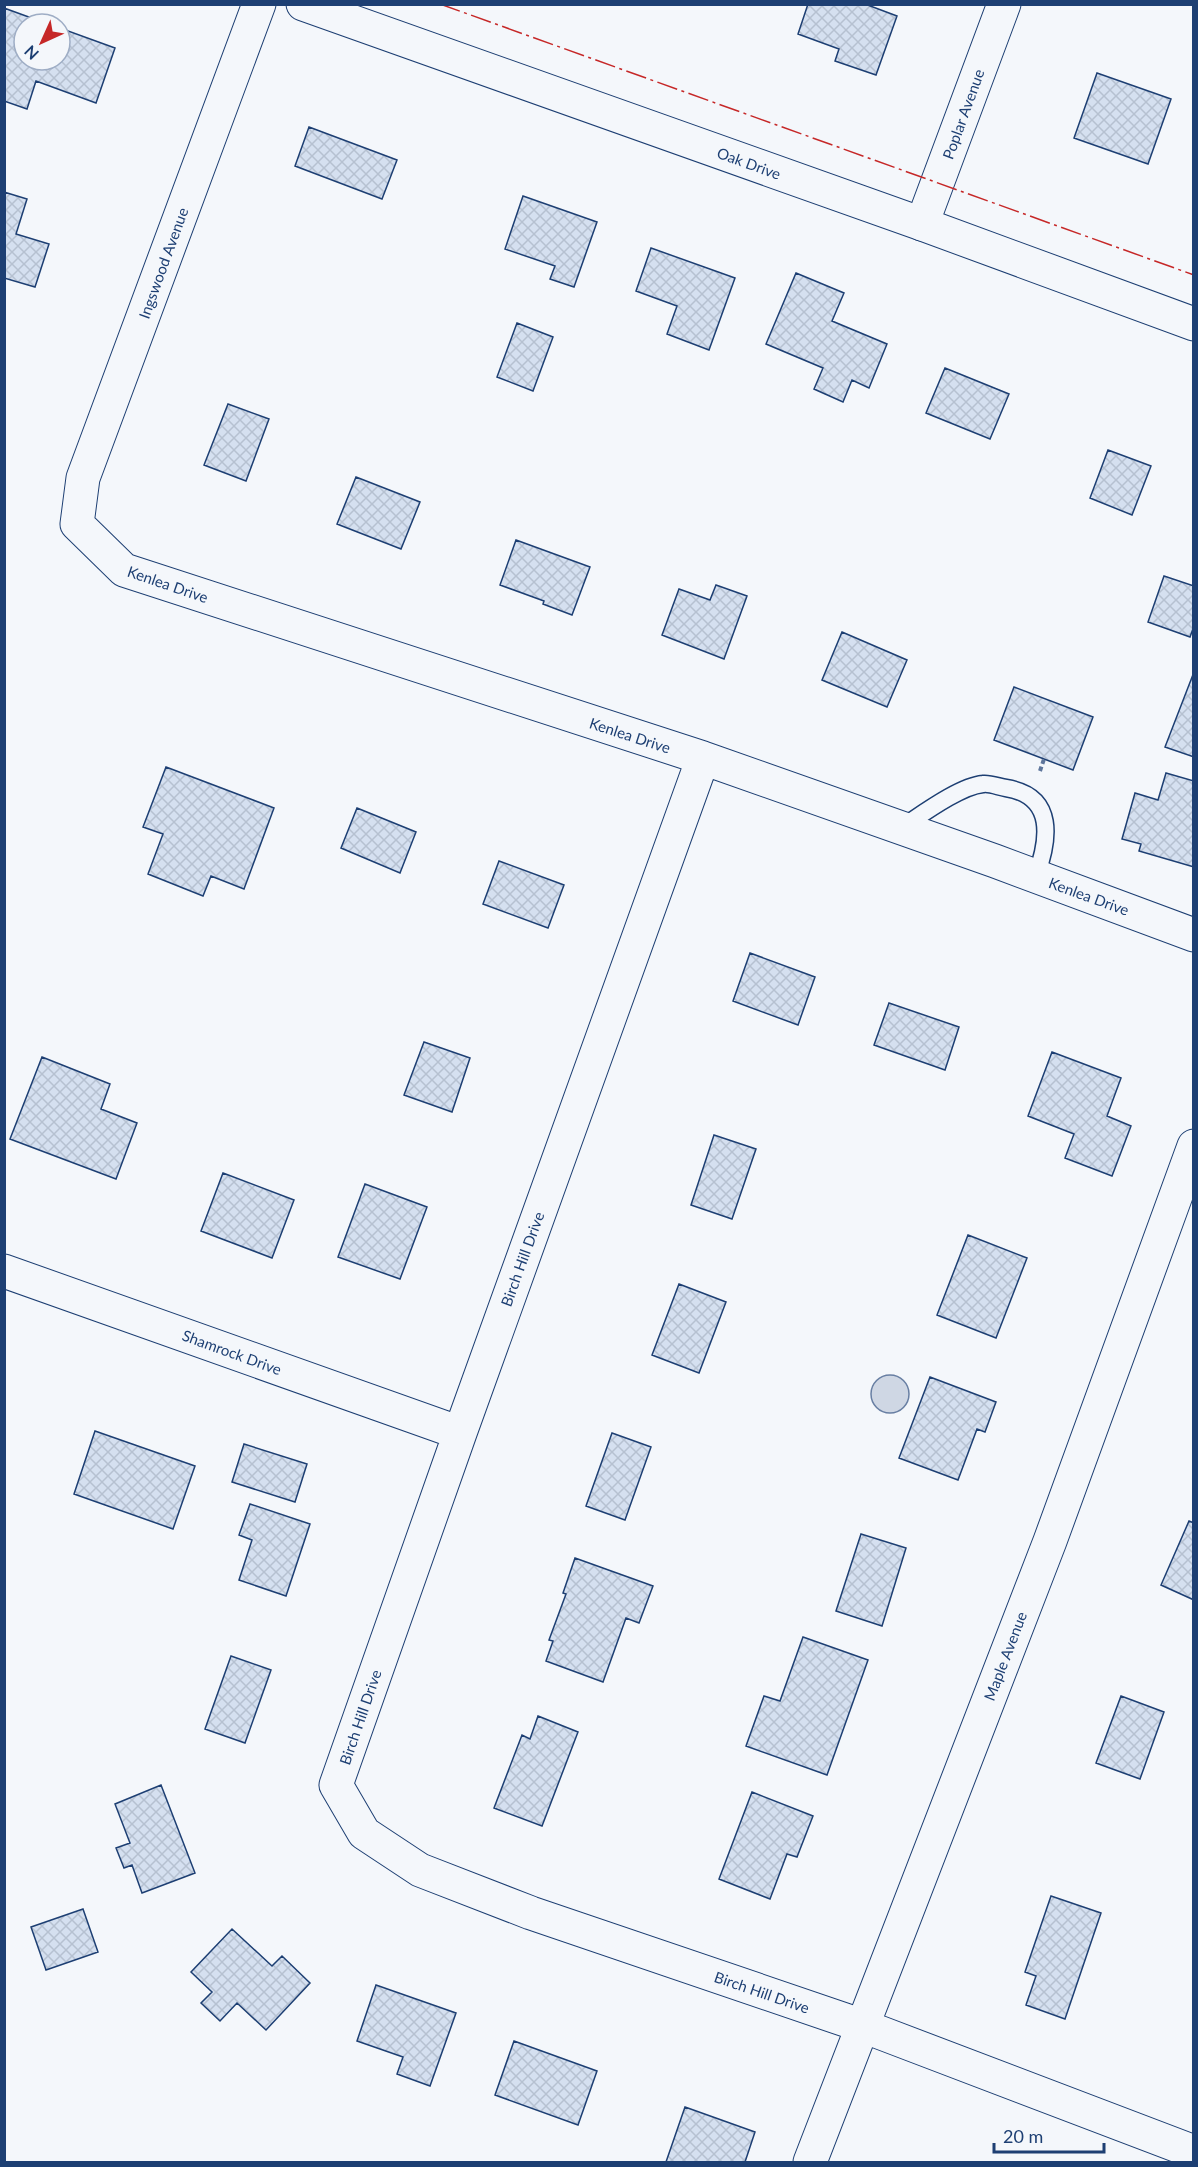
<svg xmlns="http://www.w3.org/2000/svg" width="1198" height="2167" font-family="Lato,sans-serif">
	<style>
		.water { fill: #cfd7e4; stroke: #687fa3; stroke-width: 1.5 }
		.building { fill: url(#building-cross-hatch); stroke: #1d3f73; stroke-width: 1.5 }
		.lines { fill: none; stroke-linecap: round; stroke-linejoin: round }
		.lane-casing { stroke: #1d3f73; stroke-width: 19 }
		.street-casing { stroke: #1d3f73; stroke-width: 35 }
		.secondary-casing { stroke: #1d3f73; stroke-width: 35 }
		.path { stroke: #5e769c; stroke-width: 4; stroke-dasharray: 4.5 3; stroke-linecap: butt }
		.lane { stroke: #f4f7fb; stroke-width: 16 }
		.street { stroke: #f4f7fb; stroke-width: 33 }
		.secondary { stroke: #f4f7fb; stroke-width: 33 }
		.power { stroke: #c62828; stroke-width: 1.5; stroke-dasharray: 21 4.5 3 4.5; stroke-linecap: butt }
		.labels { text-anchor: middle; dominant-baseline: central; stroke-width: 4.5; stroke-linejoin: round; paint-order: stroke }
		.street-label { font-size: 15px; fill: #1d3f73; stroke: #f4f7fb }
	</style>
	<defs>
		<pattern id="building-cross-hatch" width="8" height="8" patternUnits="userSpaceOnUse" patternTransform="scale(1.5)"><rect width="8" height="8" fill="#d5e0f0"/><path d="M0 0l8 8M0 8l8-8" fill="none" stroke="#b6c1d1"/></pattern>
	</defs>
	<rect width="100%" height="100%" fill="#f4f7fb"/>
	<path class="water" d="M871 1394a19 19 0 1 1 38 0a19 19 0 1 1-38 0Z"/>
	<path class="building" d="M808 4H865L897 16 876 75 835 61 839 49 798 34Z
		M4 8 48 24H24V60H60V28L115 48 96 103 36 81 27 109 4 101Z
		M1097 73 1171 99 1148 164 1074 138Z
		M309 127 397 160 382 199 295 166Z
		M4 192 27 199 16 234 49 244 35 287 4 278Z
		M523 196 597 222 574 287 550 279 555 266 505 249Z
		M651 248 735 278 709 350 667 334 677 306 636 291Z
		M796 273 844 293 832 321 887 344 869 388 852 380 843 402 814 389 823 368 766 344Z
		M517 323 553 337 533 391 497 377Z
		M945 368 1009 394 990 439 926 413Z
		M228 404 269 419 246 481 204 465Z
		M1108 450 1151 466 1132 515 1090 498Z
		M356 477 420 502 401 549 337 524Z
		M516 540 590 567 572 615 543 604 544 601 500 585Z
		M1164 576 1194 586V626L1190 637 1148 622Z
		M716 585 747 596 724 659 662 635 679 589 710 600Z
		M842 632 907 660 887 707 822 680Z
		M1194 672V757L1165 747Z
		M1014 687 1093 717 1073 770 994 740Z
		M166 767 274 808 244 889 211 876 203 896 148 874 163 834 143 827Z
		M1166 773 1194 781V867L1139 851 1141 844 1122 839 1135 793 1158 800Z
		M357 808 416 832 400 873 341 848Z
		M499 861 564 885 548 928 483 904Z
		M750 953 815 977 798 1025 733 1001Z
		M889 1003 959 1027 945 1070 874 1045Z
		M424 1042 470 1058 452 1112 404 1095Z
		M1052 1052 1121 1078 1107 1116 1131 1126 1112 1176 1065 1158 1074 1134 1028 1116Z
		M42 1057 110 1084 101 1109 137 1123 116 1179 10 1139Z
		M714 1135 756 1149 732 1219 691 1205Z
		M223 1173 294 1200 272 1258 201 1231Z
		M365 1184 427 1207 400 1279 338 1257Z
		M968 1235 1027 1258 996 1338 937 1315Z
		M679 1284 726 1302 699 1373 652 1355Z
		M930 1377 996 1402 985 1432 977 1429 958 1480 899 1458Z
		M95 1431 195 1466 173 1529 74 1494Z
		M612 1433 651 1447 625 1520 586 1506Z
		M244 1444 307 1464 295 1502 232 1482Z
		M250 1504 310 1524 286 1596 239 1580 252 1540 239 1535Z
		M1189 1521 1194 1523V1600L1161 1585Z
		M861 1534 906 1548 882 1626 836 1611Z
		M575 1558 653 1586 639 1623 626 1618 603 1682 546 1661 553 1641 549 1640 566 1594 563 1593Z
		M803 1637 868 1660 827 1775 746 1746 764 1696 780 1701Z
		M231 1656 271 1670 245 1743 205 1729Z
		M1121 1696 1164 1712 1140 1779 1096 1763Z
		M538 1716 578 1732 542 1826 494 1808 522 1735 530 1739Z
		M161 1785 195 1873 142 1893 132 1865 124 1868 116 1848 130 1843 115 1804Z
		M752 1792 813 1816 797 1857 787 1854 770 1899 719 1879Z
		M1051 1896 1101 1913 1065 2019 1026 2005 1036 1976 1025 1972Z
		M83 1909 98 1952 46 1970 31 1927Z
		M232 1929 272 1966 282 1956 310 1983 266 2030 237 2003 220 2021 201 2003 212 1992 191 1972Z
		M376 1985 456 2013 430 2086 397 2074 403 2057 357 2041Z
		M514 2041 597 2071 578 2125 495 2095Z
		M685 2107 755 2132 745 2162H666Z"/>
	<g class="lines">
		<defs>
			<path id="lane" d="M901 828C921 815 960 786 983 784 990 783 999 787 1006 788 1056 796 1049 840 1036 876"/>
			<path id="street" d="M259 4 83 478 77 524 124 570 703 758 995 861 1194 935
				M922 224 1004 4
				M703 758 460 1433 336 1785 364 1833 420 1870 531 1913 863 2026 1194 2152
				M4 1271 460 1433
				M810 2162 1050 1541 1194 1146"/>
			<path id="secondary" d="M303 4 922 224 1194 324"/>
		</defs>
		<use href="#lane" class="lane-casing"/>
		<use href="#street" class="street-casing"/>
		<use href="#secondary" class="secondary-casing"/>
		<path class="path" d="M1040 771 1044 759"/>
		<use href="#lane" class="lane"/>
		<use href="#street" class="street"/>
		<use href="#secondary" class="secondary"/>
		<path class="power" d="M440 4 1194 275"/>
	</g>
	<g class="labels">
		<g class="street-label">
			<text transform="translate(963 114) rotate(-70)">Poplar Avenue</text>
			<text transform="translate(749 163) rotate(20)">Oak Drive</text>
			<text transform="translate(163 263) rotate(-70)">Ingswood Avenue</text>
			<text transform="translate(168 584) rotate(19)">Kenlea Drive</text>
			<text transform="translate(630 735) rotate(18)">Kenlea Drive</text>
			<text transform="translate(1089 896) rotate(20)">Kenlea Drive</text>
			<text transform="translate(522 1259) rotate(-70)">Birch Hill Drive</text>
			<text transform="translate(232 1352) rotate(20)">Shamrock Drive</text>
			<text transform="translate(1005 1656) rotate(-69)">Maple Avenue</text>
			<text transform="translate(360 1717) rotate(-71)">Birch Hill Drive</text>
			<text transform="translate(762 1992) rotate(19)">Birch Hill Drive</text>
		</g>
	</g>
	<rect width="1198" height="2167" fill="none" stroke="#1d3f73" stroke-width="12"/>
	<g transform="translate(42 42) rotate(225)"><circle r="28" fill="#f4f7fb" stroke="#9eadc5" stroke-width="1.5"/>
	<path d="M0-4.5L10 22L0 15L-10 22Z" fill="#c62828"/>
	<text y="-9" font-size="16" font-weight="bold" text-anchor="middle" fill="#1d3f73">N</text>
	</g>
	<path d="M994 2143v9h110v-9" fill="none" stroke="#1d3f73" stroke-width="3"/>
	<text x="1003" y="2143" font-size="18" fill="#1d3f73" stroke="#f4f7fb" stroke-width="4.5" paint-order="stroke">20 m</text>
</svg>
